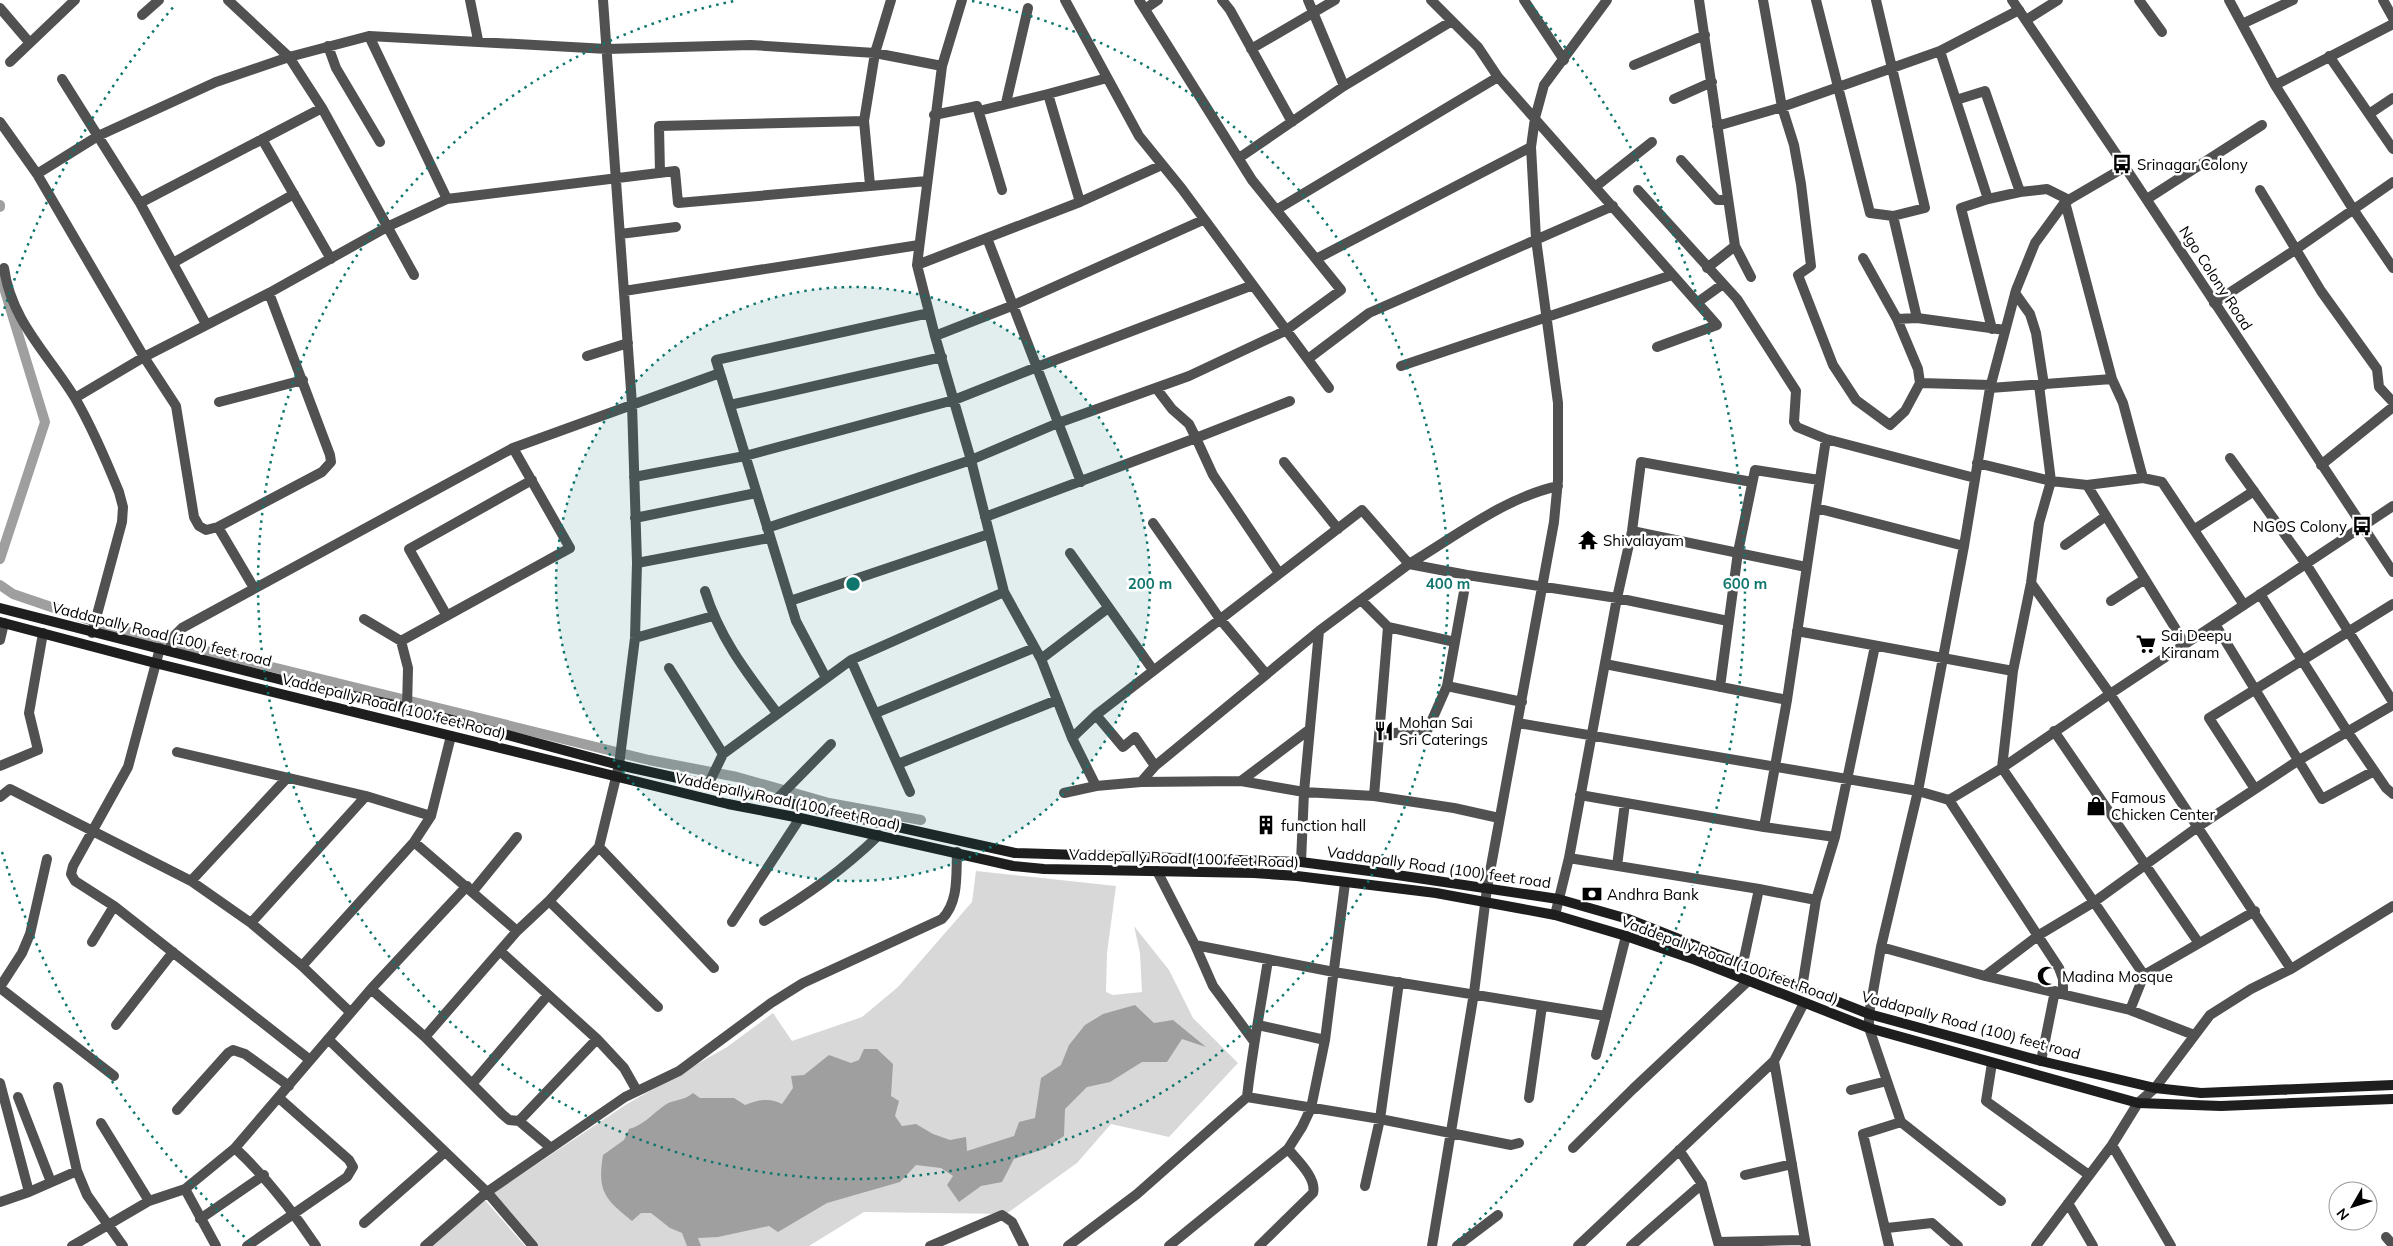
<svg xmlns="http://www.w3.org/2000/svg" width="2393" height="1246" font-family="Mulish,sans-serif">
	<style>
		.green { fill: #d8d8d8 }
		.water { fill: #9f9f9f }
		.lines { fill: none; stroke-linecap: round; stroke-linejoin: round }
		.canal { stroke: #9f9f9f; stroke-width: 10 }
		.minor { stroke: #515151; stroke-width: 10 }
		.tertiary { stroke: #515151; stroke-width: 10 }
		.secondary { stroke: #1e1e1e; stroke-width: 10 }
		.ring { fill: none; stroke: #0f766e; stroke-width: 2.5; stroke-dasharray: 2.5 5 }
		.labels { text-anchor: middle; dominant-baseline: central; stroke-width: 5; stroke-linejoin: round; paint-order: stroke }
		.poi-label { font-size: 15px; fill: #000; stroke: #fff; text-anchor: start }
		.street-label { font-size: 15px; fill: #000; stroke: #fff }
		.centre { fill: #0f766e; stroke: #fff; stroke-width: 2.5 }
		.ring-label { font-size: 15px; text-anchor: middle; font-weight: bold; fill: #0f766e; stroke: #fff; stroke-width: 5; stroke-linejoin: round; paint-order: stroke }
	</style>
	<rect width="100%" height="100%" fill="#fff"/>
	<path class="green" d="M976 871 1116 886 1107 953 1106 992 1113 995 1142 992 1140 953 1134 926 1169 970 1193 1018 1238 1063 1169 1137 1111 1124 1077 1163 1006 1214 864 1212 809 1246H530L492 1194 627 1104 727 1047 773 1013 792 1041 862 1017 898 987 972 902Z
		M484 1199 525 1246H430Z"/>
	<path class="water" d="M1135 1005 1154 1023 1173 1020 1206 1047 1182 1039 1167 1062H1142L1110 1082 1087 1087 1065 1109 1064 1136 1044 1149 1014 1159 1002 1182 981 1186 959 1202 947 1185 953 1176 941 1168 916 1165 900 1182 827 1203 778 1232 769 1226 718 1237 698 1238 701 1246H687L682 1233 670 1228 651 1213H641L632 1221C605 1199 597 1192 603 1155L624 1140 629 1129C644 1125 652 1114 665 1105 674 1099 684 1101 693 1093L700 1098H734L745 1105C757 1100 770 1097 782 1104L793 1088 791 1076 804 1075 829 1055 851 1063 859 1060 864 1049H877L893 1064 891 1096 899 1101 895 1116 902 1126 916 1124 933 1134 950 1140 966 1137 967 1151 1014 1136 1019 1122 1035 1118 1041 1078 1061 1065 1069 1045 1085 1025 1103 1014Z"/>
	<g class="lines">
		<path class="canal" d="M0 205V207
			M0 275 45 422 0 559
			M0 585 13 594 113 628 649 760 737 777 829 803 921 820"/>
		<path class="minor" d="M228 0 289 57 322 108 414 275
			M470 0 478 40
			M603 0 632 404 637 563 635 638 619 765 599 847 714 968
			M962 0 942 66 917 265 935 336 971 460 1004 592 1041 659 1072 738 1096 786
			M1065 0 1139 136 1182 189 1329 388
			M1222 0 1230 10 1292 122
			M1308 0 1344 86
			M1431 0 1478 47 1498 77 1717 325 1657 347
			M1524 0 1564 60
			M1699 0 1735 246 1707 268
			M1763 0 1782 107 1794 145 1801 184 1811 266 1798 275 1833 365 1856 400 1890 425 1905 411 1920 383 1918 369 1897 319
			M1816 0 1870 213 1893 216
			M1876 0 1925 208 1893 216 1917 318 2005 330
			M2139 0 2162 32
			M2229 0 2275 85 2353 209 2393 268
			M2383 0 2393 18
			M0 8 29 42
			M1145 9 1158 0
			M142 15 159 0
			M2026 20 2058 0
			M2242 24 2293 0
			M369 36 447 199
			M328 46 336 68 380 142
			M1251 49 1335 0
			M1940 51 1988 199 1961 208 1992 329
			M2329 56 2393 149
			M10 62 75 0
			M1634 65 1705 35
			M62 79 140 203 206 324
			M2275 85 2393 24
			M1674 99 1712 82
			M1956 100 1985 91 2020 192 2047 189 2069 200
			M1006 103 1028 8
			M979 111 1048 94
			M2369 114 2393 98
			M934 115 977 106 1002 190
			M0 122 37 174 144 357 176 406 194 517 199 526 206 530 218 527 322 472 331 462 330 455 269 293
			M1717 126 1782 107 1940 51 2019 10
			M262 139 331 259
			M1239 158 1344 86 1452 21
			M1681 160 1717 200H1727
			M660 173 659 126 864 121
			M37 174 98 136 216 82 289 57 369 36 607 49 751 45 875 53 942 66
			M870 185 864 121 875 53 891 0
			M1595 187 1652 142
			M1638 190 1737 299 1796 391 1794 422 1797 427 1826 439 1975 478
			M2260 190 2321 291 2377 369 2379 387 2393 402
			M1988 199 2020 192
			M2147 199 2262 125
			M1080 202 1162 165
			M2065 202 2112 379 2123 403 2143 478
			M140 203 322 108
			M1276 210 1498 77
			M620 234 676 227
			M987 238 1081 482
			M1735 246 1751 277
			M1863 258 1897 319 1917 318
			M1316 259 1531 147
			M173 263 294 194
			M917 265 1080 202 1048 94 1107 78
			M4 268C11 321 49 355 75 398 92 427 106 460 119 492L123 507 122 522 92 633
			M624 291 919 245
			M2015 293 2030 314 2036 333 2044 385
			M1698 302 1723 284
			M2214 303 2295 250 2393 182
			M935 336 1014 305 1203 220
			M587 356 628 343
			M1308 359 1369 313 1613 206
			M1401 366 1672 275
			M1920 383 1991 385
			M2039 385 2051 481 2039 523 2031 583 2013 671 2002 768 2144 975 2130 1010
			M1156 388 1172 409 1189 424 1196 438 1290 401
			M1990 388 2112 379
			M75 398 144 357 269 293 389 226 447 199 675 171 678 203 927 181
			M219 402 303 380
			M730 405 942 357
			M2230 458 2306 564 2393 702
			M1284 462 1338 529
			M1977 463 2051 481 2087 485 2185 644
			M2321 465 2393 407
			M634 477 745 456 954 400 1037 367 1253 285
			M2087 485 2143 478 2162 482 2244 605
			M1816 508 1964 546
			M985 517 1196 438 1213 475 1279 573
			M635 518 756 493
			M1153 523 1220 619 1266 674
			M218 527 254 588
			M767 528 971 460 1058 423 1189 376 1285 331 1341 290 1252 180 1139 0
			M2195 529 2254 491
			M1632 531 1806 567
			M2065 545 2106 516
			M1070 553 1153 670
			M637 563 769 538
			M1409 564 1467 575 1617 598 1728 621
			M1409 564C1456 536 1504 498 1558 486
			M1467 575 1447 686 1522 702
			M2031 583 2110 694 2291 969
			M705 591C720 639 747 673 777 713
			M2260 594 2347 731 2386 788 2393 794
			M1361 600 1388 627 1455 642
			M790 601 989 534
			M2111 601 2145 579
			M447 616 409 549 532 480
			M364 619 401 641 408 668 407 708
			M2215 624 2322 799 2374 771
			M1797 631 2013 671
			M635 638 713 616
			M0 640 4 623
			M401 641 570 548 513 448
			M160 648 128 767 73 866 71 874 75 881 114 906 310 1060
			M169 651 174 636 182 628 513 448 720 373
			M1041 659 1108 608
			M851 660 910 792
			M1605 664 1787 700
			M669 668 723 754
			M826 678 796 621 716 360 929 313
			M1720 687 1738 552 1755 470 1819 480
			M876 713 1034 648
			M1096 715 1362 510 1409 564 1319 631 1155 766 1141 782
			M1518 723 1918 791 1949 800 2002 768 2110 694 2393 506
			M2054 731 2198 942
			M1379 735 1428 729 1447 686
			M1072 738 1096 715 1123 747 1135 737 1155 766
			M177 752 366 796 431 816
			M898 764 1057 700
			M0 766 38 750 29 713 43 633
			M1241 781 1310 729
			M708 785 723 754 851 660 1004 592
			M2255 789 2209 718 2393 604
			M1064 793 1096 786 1141 782 1241 781 1304 792 1374 796 1454 808 1499 818
			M1580 795 1764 827 1835 837
			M1374 796 1388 627
			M0 797 10 789 191 881 251 923 302 966 350 1012
			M776 800 831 744
			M1949 800 2059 968 2063 979V993
			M1764 827 1787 700 1826 439
			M414 842 517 931
			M1569 858 1759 889 1743 963
			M1301 862 1304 792 1319 631
			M1617 866 1625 803
			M1157 871 1195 945 1213 986 1253 1040
			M191 881 287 778
			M1759 889 1816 900
			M473 891 517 837
			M549 901 658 1007
			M1555 915 1569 858 1617 598 1632 531 1641 462 1752 482
			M764 921C807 895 843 870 879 835
			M732 922 800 818
			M251 923 366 796
			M92 942 114 906
			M1195 945 1334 972 1606 1016
			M1881 947 1985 976 2130 1010 2194 1035
			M500 951 597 1039 624 1068 637 1091
			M302 966 414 842 431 816 451 736
			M2144 975 2255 911
			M1985 976 2039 935 2094 902 2199 826 2299 760 2393 705
			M0 987 22 953 30 934 47 859
			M0 988 114 1076
			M1802 988 1816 900 1835 837 1875 646
			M371 989 425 1037 502 1114 509 1120 519 1121 551 1148
			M116 1025 173 952
			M1258 1025 1325 1040
			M425 1037 517 931 549 901 599 847
			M328 1039 487 1192 533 1246
			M1596 1055 1626 936
			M1774 1061 1806 1246
			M2041 1061 2055 991
			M1992 1063 1986 1101 2089 1175
			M0 1083 29 1192 77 1171 87 1195 123 1246
			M472 1084 548 995
			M58 1087 77 1171
			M1851 1090 1887 1081
			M18 1097 51 1182
			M1247 1097C1252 1051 1261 1006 1268 960
			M1529 1098 1542 1006
			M177 1110 228 1053 233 1050 245 1054 289 1086
			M519 1121 597 1039
			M1901 1122 2001 1201
			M101 1123 149 1201
			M2112 1145 2171 1246
			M235 1148C267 1178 292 1210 316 1246
			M1573 1148 1633 1089 1748 981
			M1679 1150 1702 1184 1719 1246
			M1745 1175 1792 1164
			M1365 1186 1380 1119 1399 982
			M185 1189 216 1246
			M0 1202 29 1192
			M2068 1203 2093 1246
			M200 1219 264 1175
			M364 1223 445 1152
			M1887 1228 1932 1223 1958 1246
			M2386 1237 2393 1245
			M1718 1242 1805 1240
			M72 1246 149 1201 185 1189 235 1148 371 989 467 886
			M247 1246 347 1177 353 1167 349 1160 279 1098
			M425 1246 487 1192 625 1097 679 1071 771 1003 803 983 942 919C959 902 956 875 957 852
			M930 1246 1002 1215 1012 1222 1024 1246
			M1068 1246 1137 1194 1247 1097 1380 1119 1511 1145 1519 1143
			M1169 1246 1288 1149 1302 1127 1311 1108 1325 1040 1345 883
			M1259 1246 1313 1193C1317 1178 1297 1160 1288 1149
			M1432 1246 1474 993 1487 888 1554 522 1558 480V403L1536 239 1531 147 1535 118 1544 85 1607 0
			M1457 1246 1498 1215
			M1578 1246 1774 1061 1804 1003
			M1631 1246 1702 1184
			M1889 1246 1863 1134 1901 1122 1869 1028V1014L1881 947 1918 791 1964 546 1990 388 2016 290 2035 243 2065 202 2125 167
			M2036 1246 2112 1145 2138 1103 2155 1088 2210 1015 2251 989 2291 969 2393 906"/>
		<path class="tertiary" d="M2012 0 2125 167 2393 572"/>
		<path class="secondary" d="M0 608 290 682 407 708 619 765 1015 853 1301 862 1377 872 1558 899 1628 919 1869 1014 2041 1061 2155 1088 2201 1093 2393 1085
			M0 622 155 663 728 804 800 818 1013 866 1044 869 1254 873 1297 876 1436 893 1555 915 1626 936 1696 960 1869 1028 2138 1103 2221 1106 2393 1099"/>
	</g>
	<circle cx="853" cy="584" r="297" fill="#0f766e" fill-opacity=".12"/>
	<g class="ring">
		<circle cx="853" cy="584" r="297"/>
		<path d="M972 1A595 595 0 1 1 734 1"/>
		<path d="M250 1242A892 892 0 0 1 2 852M2 316A892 892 0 0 1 175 5M1531 5A892 892 0 0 1 1456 1242"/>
	</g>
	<defs>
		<symbol id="bus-bare" viewBox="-9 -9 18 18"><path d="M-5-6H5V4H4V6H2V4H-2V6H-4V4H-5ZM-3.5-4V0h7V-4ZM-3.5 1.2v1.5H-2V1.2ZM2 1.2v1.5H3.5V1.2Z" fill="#000" stroke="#fff" stroke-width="2.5" paint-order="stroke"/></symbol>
		<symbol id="temple-bare" viewBox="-9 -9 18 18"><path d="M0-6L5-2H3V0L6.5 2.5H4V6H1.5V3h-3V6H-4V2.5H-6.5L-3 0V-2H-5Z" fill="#000" stroke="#fff" stroke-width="2.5" paint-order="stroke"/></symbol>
		<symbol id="supermarket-bare" viewBox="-9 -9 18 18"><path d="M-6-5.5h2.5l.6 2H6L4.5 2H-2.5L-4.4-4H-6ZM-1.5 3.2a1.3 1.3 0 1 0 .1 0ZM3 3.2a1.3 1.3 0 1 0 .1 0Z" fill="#000" stroke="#fff" stroke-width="2.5" paint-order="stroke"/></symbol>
		<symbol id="restaurant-bare" viewBox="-9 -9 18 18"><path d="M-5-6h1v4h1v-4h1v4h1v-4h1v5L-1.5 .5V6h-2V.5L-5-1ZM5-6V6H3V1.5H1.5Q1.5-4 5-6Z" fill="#000" stroke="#fff" stroke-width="2.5" paint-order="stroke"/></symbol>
		<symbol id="shop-bare" viewBox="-9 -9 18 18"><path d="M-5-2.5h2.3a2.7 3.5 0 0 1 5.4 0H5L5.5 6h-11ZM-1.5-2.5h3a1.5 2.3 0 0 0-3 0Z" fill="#000" stroke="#fff" stroke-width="2.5" paint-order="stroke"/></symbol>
		<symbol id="building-bare" viewBox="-9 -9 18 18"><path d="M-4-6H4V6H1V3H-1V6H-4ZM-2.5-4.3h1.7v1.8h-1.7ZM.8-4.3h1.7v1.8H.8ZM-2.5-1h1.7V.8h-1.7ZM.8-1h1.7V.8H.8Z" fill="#000" stroke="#fff" stroke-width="2.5" paint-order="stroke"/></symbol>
		<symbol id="bank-bare" viewBox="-9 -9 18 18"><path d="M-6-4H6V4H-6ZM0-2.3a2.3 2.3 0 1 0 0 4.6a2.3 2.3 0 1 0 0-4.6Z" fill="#000" stroke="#fff" stroke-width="2.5" paint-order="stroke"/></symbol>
		<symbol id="mosque-bare" viewBox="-9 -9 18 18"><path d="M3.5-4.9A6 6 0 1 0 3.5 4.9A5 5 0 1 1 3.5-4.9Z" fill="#000" stroke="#fff" stroke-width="2.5" paint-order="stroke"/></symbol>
	</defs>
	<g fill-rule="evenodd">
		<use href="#bus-bare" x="2108" y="150" width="28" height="28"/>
		<use href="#bus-bare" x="2348" y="512" width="28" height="28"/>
		<use href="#temple-bare" x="1574" y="526" width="28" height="28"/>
		<use href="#supermarket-bare" x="2132" y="630" width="28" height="28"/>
		<use href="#restaurant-bare" x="1370" y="717" width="28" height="28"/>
		<use href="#shop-bare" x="2082" y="792" width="28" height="28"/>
		<use href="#building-bare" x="1252" y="811" width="28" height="28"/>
		<use href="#bank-bare" x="1578" y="880" width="28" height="28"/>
		<use href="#mosque-bare" x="2033" y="962" width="28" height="28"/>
	</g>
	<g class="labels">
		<g class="poi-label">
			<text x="2137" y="164">Srinagar Colony</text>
			<text x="2347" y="526" text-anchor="end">NGOS Colony</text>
			<text x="1603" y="540">Shivalayam</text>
			<text x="2161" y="635">Sai Deepu<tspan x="2161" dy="17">Kiranam</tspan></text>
			<text x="1399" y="722">Mohan Sai<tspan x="1399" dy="17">Sri Caterings</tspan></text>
			<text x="2111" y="797">Famous<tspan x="2111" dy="17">Chicken Center</tspan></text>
			<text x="1281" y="825">function hall</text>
			<text x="1607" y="894">Andhra Bank</text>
			<text x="2062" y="976">Madina Mosque</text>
		</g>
		<g class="street-label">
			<text transform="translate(2216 278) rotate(57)">Ngo Colony Road</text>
			<text transform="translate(162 634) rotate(14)">Vaddapally Road (100) feet road</text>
			<text transform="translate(394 706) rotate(14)">Vaddepally Road (100 feet Road)</text>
			<text transform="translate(788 801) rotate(12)">Vaddepally Road (100 feet Road)</text>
			<text transform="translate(1184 858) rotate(2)">Vaddepally Road (100 feet Road)</text>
			<text transform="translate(1439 867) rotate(8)">Vaddapally Road (100) feet road</text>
			<text transform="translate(1730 960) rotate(20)">Vaddepally Road (100 feet Road)</text>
			<text transform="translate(1971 1025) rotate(15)">Vaddapally Road (100) feet road</text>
		</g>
	</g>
	<circle cx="853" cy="584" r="8" class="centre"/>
	<g class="ring-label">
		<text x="1150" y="589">200 m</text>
		<text x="1448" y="589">400 m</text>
		<text x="1745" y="589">600 m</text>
	</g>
	<g transform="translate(2353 1206) rotate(231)"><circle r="24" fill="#ffffff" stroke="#999999"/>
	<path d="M0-4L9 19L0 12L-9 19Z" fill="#000000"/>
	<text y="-8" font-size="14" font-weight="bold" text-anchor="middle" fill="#000000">N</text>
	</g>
</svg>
